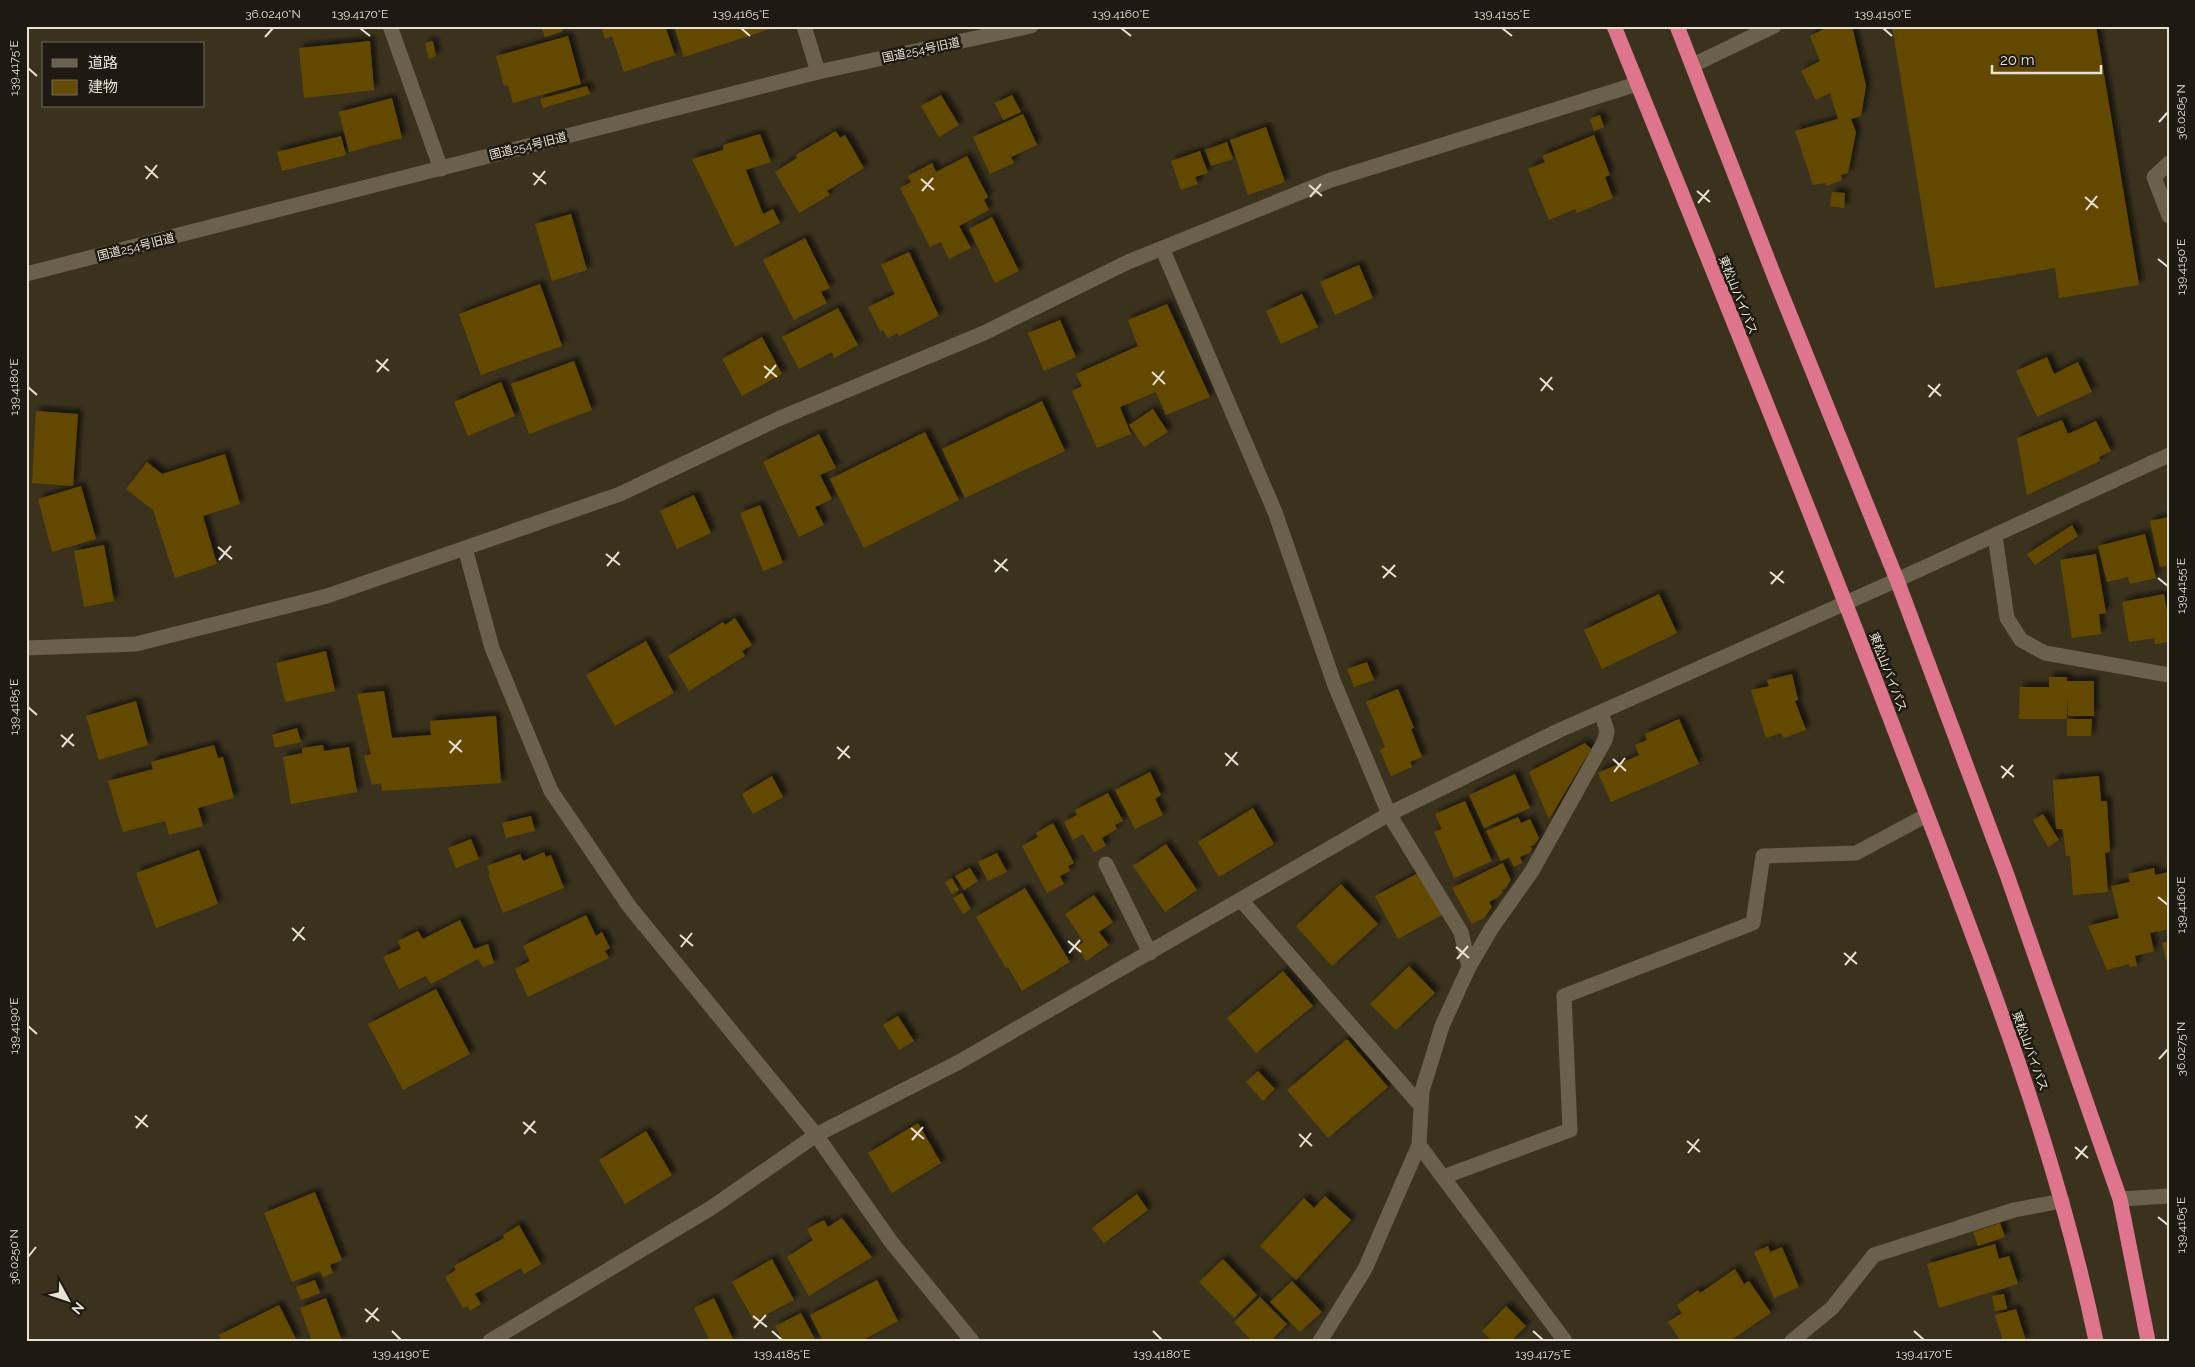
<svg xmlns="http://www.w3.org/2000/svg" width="2195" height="1367" font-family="Raleway,'Noto Sans JP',sans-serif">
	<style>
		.building { fill: #644a04; filter: url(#shadow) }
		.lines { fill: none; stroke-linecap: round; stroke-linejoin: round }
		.minor { stroke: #6a604b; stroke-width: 15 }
		.highway { stroke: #de758d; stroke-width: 15 }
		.ticks { fill: none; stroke: #e7e1d5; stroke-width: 2 }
		.labels { text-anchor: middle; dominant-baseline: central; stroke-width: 5; stroke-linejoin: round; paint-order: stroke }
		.street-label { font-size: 12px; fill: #e7e1d5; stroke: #1e1a12 }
		.neatline { fill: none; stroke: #e7e1d5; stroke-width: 2 }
		.ticks-label { font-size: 12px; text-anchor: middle; fill: #e7e1d5 }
	</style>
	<defs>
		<filter id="shadow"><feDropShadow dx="4.5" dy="-4.5" stdDeviation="2.5" flood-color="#0009"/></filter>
	</defs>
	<rect width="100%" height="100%" fill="#3b321e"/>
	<path class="building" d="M541 26H561L563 31 545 37Z
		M601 26H665L675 55 624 72 612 36 605 39Z
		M674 26H776V27L684 57Z
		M1830 26H1852L1866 86 1861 116 1851 119 1856 132 1848 173 1841 175 1842 180 1827 186 1825 183 1813 185 1795 131 1838 119 1830 93 1816 100 1801 71 1820 61 1810 36Z
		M1892 26H2096L2139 285 2059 298 2055 268 1935 288Z
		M568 36 581 84 513 103 508 85 504 86 496 56Z
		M370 41 374 90 304 98 299 48Z
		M433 41 436 56 429 59 425 43Z
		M587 86 590 94 543 108 540 99Z
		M941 95 959 125 939 137 921 106Z
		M1012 95 1021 112 1003 120 995 103Z
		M392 98 402 138 349 152 339 112Z
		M1023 114 1037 145 1011 157 1014 163 990 174 973 137Z
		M1600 115 1604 127 1594 131 1590 119Z
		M1266 127 1285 182 1248 195 1230 140Z
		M836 131 840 138 845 135 864 168 827 191 830 195 799 213 775 172 797 158 796 155Z
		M760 134 771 162 746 170 763 214 773 209 780 223 735 247 692 159 723 150V145Z
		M1594 135 1610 175 1605 177 1613 198 1577 213 1575 209 1549 220 1528 169 1545 162 1542 156Z
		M341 136 346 155 282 171 277 152Z
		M1227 142 1233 159 1211 166 1205 150Z
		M1200 151 1208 173 1195 177 1198 184 1181 190 1171 161Z
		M967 156 988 197 984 200 989 210 959 226 971 248 949 259 941 242 930 247 900 188 911 182 908 176 932 163 936 172Z
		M1832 192 1845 193 1844 208 1830 206Z
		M571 214 587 270 552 281 535 224Z
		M992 217 1019 271 995 283 969 229Z
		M805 238 830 288 821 292 827 303 794 320 763 260Z
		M909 252 939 316 899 336 897 333 888 338 883 330 880 331 868 307 895 294 881 265Z
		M1359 265 1373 298 1335 315 1320 282Z
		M540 284 562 346 481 375 459 314Z
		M1302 294 1318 327 1281 344 1266 311Z
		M1167 304 1210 397 1166 415 1156 392 1120 407 1131 434 1097 448 1072 391 1082 386 1076 374 1138 346 1128 320Z
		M838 308 858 345 834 358 832 352 799 369 782 337Z
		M1060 320 1076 357 1044 371 1028 333Z
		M762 337 782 374 742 396 722 359Z
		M2047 357 2054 374 2078 362 2092 392 2037 417 2016 371Z
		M574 361 592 410 529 434 511 384Z
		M501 382 515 416 468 436 454 402Z
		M1042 401 1065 451 965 498 942 449Z
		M1153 409 1168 432 1144 447 1129 425Z
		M36 411 78 414 73 486 32 483Z
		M2062 420 2068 434 2096 421 2111 451 2099 457 2100 461 2027 495 2017 438Z
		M925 432 959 500 864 548 830 479Z
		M819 434 836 468 820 475 832 499 815 507 824 525 799 537 763 462Z
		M225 454 240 504 203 516 217 564 175 578 153 510 126 489 147 462 162 474Z
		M81 486 96 539 52 552 38 499Z
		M694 495 711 533 677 549 660 511Z
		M760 505 783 563 763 571 740 513Z
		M2169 517V570H2168L2167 566 2160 567 2150 521Z
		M2072 525 2078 536 2035 565 2027 554Z
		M2145 534 2156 578 2130 584 2128 577 2107 582 2098 546Z
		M104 545 114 601 84 607 74 551Z
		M2096 554 2106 613 2099 614 2101 634 2072 638 2060 560Z
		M1659 594 1677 633 1602 669 1584 630Z
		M2164 594 2169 622V642L2155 644 2154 638 2129 642 2122 602Z
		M735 618 752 645 742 651 745 656 689 691 668 656 723 622 725 625Z
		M646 641 674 693 615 726 586 675Z
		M326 651 335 691 285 702 276 663Z
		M1367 662 1374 680 1354 687 1347 669Z
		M1792 674 1798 700 1795 701 1806 730 1784 738 1781 733 1766 738 1751 690 1769 686 1767 680Z
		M2049 677H2067V681H2094V716H2068L2067 693V719H2019L2020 687H2049Z
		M1398 689 1414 728 1411 729 1422 757 1410 762 1412 767 1391 776 1380 750 1385 747 1366 702Z
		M384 691 392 738 431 735 430 721 496 716 501 783 382 791 381 783 372 785 364 756 371 754 357 694Z
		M136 701 148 745 99 760 86 716Z
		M1679 719 1699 764 1611 802 1598 773 1639 755 1635 745 1647 740 1645 734Z
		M2067 719H2092L2091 736H2067Z
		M297 728 301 742 275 748 272 735Z
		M1585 743 1591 749 1549 819 1529 772Z
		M214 745 218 758 223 757 234 798 198 808 203 826 169 835 165 821 123 832 108 781 153 769 151 762Z
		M323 745 324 751 349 747 357 792 291 804 283 757 302 753V748Z
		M1150 772 1161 795 1155 799 1163 815 1135 829 1115 790Z
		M1515 774 1530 808 1484 828 1469 795Z
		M772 776 783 797 753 814 742 794Z
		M2099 776 2101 801H2107L2110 852 2105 853 2108 892 2073 895 2070 856H2066L2063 829H2056L2053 780Z
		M1108 793 1123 821 1115 825 1117 829 1102 838 1106 846 1094 852 1083 834 1073 840 1064 822 1077 815 1075 810Z
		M1465 801 1492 861 1454 878 1434 832 1442 829 1435 814Z
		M1253 808 1274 844 1219 877 1198 842Z
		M2043 814 2059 840 2048 847 2033 820Z
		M531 816 535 831 506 838 502 823Z
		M1518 817 1521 823 1530 819 1539 838 1534 845 1531 846 1532 849 1529 853 1520 857 1522 863 1514 867 1509 857 1501 861 1486 831Z
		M1053 823 1074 863 1068 866 1070 871 1060 876 1064 884 1047 893 1022 846 1038 837 1036 833Z
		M471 839 479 859 456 868 448 848Z
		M1166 844 1197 890 1165 912 1133 866Z
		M199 850 218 904 156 928 136 873Z
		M544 852 546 857 551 855 564 888 503 913 488 874H490L487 866 520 854 523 861Z
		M997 853 1007 872 988 881 978 862Z
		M1503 863 1511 880 1505 889 1502 890 1503 892 1497 898 1489 902 1492 907 1484 918 1472 924 1452 888Z
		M970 868 978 881 964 890 955 876Z
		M2154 868 2155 875 2169 872V929L2150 933 2154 951 2135 956 2137 966 2130 967 2129 964 2107 970 2088 926 2119 918 2111 886 2130 882 2128 874Z
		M1422 871 1444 914 1398 939 1375 896Z
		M952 878 959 890 952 894 945 882Z
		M1341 884 1378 924 1332 966 1296 926Z
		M1025 888 1070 962 1022 991 1008 967 1006 968 976 917Z
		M962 893 971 909 963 914 953 898Z
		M1094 895 1113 922 1099 932 1109 945 1086 961 1077 947 1084 942 1065 914Z
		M586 915 596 936 602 932 610 948 605 951 609 958 528 997 515 969 530 961 523 946Z
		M460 920 474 949 488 944 494 963 483 967 478 959 431 984 426 976 399 989 383 957 401 949 398 941 418 931 423 939Z
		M2169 941V960H2166L2162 943Z
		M1409 966 1435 993 1396 1030 1370 1004Z
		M1283 971 1313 1006 1256 1053 1227 1018Z
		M436 989 470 1054 403 1090 368 1024Z
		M898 1016 914 1041 899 1050 883 1025Z
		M1347 1039 1388 1087 1328 1138 1287 1090Z
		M1258 1071 1275 1089 1263 1101 1246 1082Z
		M918 1123 941 1163 892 1193 868 1153Z
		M646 1131 672 1175 625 1204 599 1160Z
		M315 1192 342 1260 330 1265 333 1273 323 1277 320 1271 292 1282 264 1213Z
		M1137 1194 1148 1210 1104 1243 1092 1228Z
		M1325 1196 1351 1220 1296 1280 1260 1246 1304 1198 1314 1208Z
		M842 1218 872 1257 809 1296 787 1257 813 1240 807 1229 824 1220 828 1227Z
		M2000 1223 2005 1237 1978 1246 1973 1232Z
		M519 1225 541 1264 524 1274 521 1268 475 1294 481 1304 470 1311 468 1306 463 1308 445 1277 456 1270 454 1266 504 1238 503 1235Z
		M1995 1244 1999 1259 2009 1256 2018 1284 1939 1308 1927 1264Z
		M1768 1246 1770 1252 1782 1247 1799 1287 1774 1298 1754 1252Z
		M772 1259 794 1300 754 1321 732 1282Z
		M1223 1259 1257 1295 1234 1318 1199 1282Z
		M1735 1269 1744 1284 1749 1281 1771 1313 1730 1341H1681L1668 1322 1682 1313 1677 1305 1698 1290 1700 1293Z
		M315 1280 320 1293 301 1300 296 1287Z
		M877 1280 898 1321 861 1341H823L810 1315Z
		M1292 1281 1322 1312 1300 1332 1270 1302Z
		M2004 1294 2007 1309 1995 1311 1992 1296Z
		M1260 1297 1287 1324 1271 1341H1252L1234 1322Z
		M326 1298 342 1341H312L300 1308Z
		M714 1298 733 1339 729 1341H710L694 1308Z
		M279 1305 297 1341H222L219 1335Z
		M1506 1306 1526 1326 1511 1341H1492L1482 1331Z
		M2016 1309 2026 1341H2003L1995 1315Z
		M801 1313 816 1341H783L775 1326Z"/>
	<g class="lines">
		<path class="minor" d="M390 26 441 169
			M804 26 818 72
			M1693 65 1774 26
			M2169 163 2154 177 2169 216
			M1162 248 1275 512 1334 683 1389 814 1461 932 1469 967
			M26 274 818 72 1031 26
			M1995 536 2007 618 2021 640 2045 653 2169 675
			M465 548 492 648 551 791 629 906 816 1135 892 1243 972 1341
			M26 648 136 644 327 596 465 548 620 494 778 419 984 333 1128 262 1331 180 1637 84
			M1106 864 1150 953
			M1241 900 1421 1106
			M1419 1145 1565 1341
			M1443 1177 1570 1130 1564 996 1753 923 1763 856 1856 853 1927 815
			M2120 1199 2169 1196
			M490 1341 711 1208 816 1135 959 1062 1389 814 1558 731 1897 580 2169 455
			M1320 1341 1365 1269 1419 1145 1422 1091 1442 1026 1469 967 1491 929 1532 871 1605 740 1607 731 1601 712
			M1792 1341 1832 1308 1874 1255 2014 1210 2062 1201"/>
		<path class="highway" d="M1614 26C1712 268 1810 509 1903 752 1977 945 2054 1138 2096 1341
			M1677 26 1775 278 1897 580 2007 875 2120 1199 2148 1341"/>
	</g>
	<path class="ticks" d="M360 28 370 36M741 28 750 36M1121 28 1131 36M1502 28 1512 36M1883 28 1892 36M265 37 273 28M28 68 37 76M2159 122 2168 112M145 166 158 178M533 173 546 184M146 179 157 165M921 179 934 190M534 185 545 171M1309 185 1322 196M922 191 933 178M1697 191 1710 202M1310 197 1321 184M2085 197 2098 208M1698 203 1709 190M2086 210 2097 196M2158 259 2168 267M376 360 389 371M764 366 777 377M377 372 388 359M1152 372 1165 384M765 378 776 365M1540 378 1553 390M1153 385 1164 371M1928 385 1941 396M28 387 37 395M1541 391 1552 377M1929 397 1940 384M218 547 232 559M606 554 620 565M219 560 231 546M994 560 1008 571M607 566 619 552M1382 566 1396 577M995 572 1007 559M1770 572 1784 583M1383 578 1395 565M2158 578 2168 586M1771 584 1783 571M28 707 37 715M61 735 74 746M449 741 462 752M62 747 73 734M837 747 850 758M450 753 461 740M1225 753 1238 765M838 759 849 746M1613 759 1626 771M1226 766 1237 752M2001 766 2014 777M1614 772 1625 758M2002 778 2013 765M2158 897 2168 905M292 928 305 940M680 935 693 946M293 941 304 927M1068 941 1081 952M681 947 692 933M1456 947 1469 958M1069 953 1080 940M1844 953 1857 964M1457 959 1468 946M1845 965 1856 952M28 1026 37 1034M2159 1059 2168 1049M135 1116 148 1127M523 1122 536 1133M136 1128 147 1115M911 1128 924 1139M524 1134 535 1121M1299 1134 1312 1146M912 1140 923 1127M1687 1141 1700 1152M1300 1147 1311 1133M2075 1147 2088 1158M1688 1153 1699 1139M2076 1159 2087 1146M2158 1217 2168 1225M28 1257 36 1247M365 1309 379 1321M753 1316 767 1327M366 1322 378 1308M754 1328 766 1315M392 1331 401 1340M772 1331 782 1340M1153 1331 1162 1340M1533 1331 1543 1340M1914 1331 1924 1340"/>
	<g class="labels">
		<g class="street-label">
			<text transform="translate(921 50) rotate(-12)">国道254号旧道</text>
			<text transform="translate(528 146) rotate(-14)">国道254号旧道</text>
			<text transform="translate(136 247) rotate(-14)">国道254号旧道</text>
			<text transform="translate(1738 295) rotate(68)">東松山バイパス</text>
			<text transform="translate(1888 672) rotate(69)">東松山バイパス</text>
			<text transform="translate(2030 1051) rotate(70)">東松山バイパス</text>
		</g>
	</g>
	<rect width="2195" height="1367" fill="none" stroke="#1e1a12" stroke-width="55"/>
	<rect x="42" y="42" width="162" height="65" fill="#1e1a12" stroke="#6e6a60"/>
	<rect x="52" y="59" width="25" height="8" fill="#6a604b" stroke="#6e6a60"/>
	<text x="88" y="68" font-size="15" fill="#e7e1d5">道路</text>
	<rect x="52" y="80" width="25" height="15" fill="#644a04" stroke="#6e6a60"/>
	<text x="88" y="92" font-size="15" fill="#e7e1d5">建物</text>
	<g transform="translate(68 1300) rotate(130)" stroke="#1e1a12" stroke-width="4" paint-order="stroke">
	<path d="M0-4L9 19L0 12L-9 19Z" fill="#e7e1d5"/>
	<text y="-8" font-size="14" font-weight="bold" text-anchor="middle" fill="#e7e1d5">N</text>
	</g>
	<path d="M1992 65v8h109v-8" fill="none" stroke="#e7e1d5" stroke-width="2.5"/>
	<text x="2000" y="65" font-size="15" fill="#e7e1d5" stroke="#1e1a12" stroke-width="4" paint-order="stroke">20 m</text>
	<rect x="28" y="28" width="2140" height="1312" class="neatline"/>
	<g class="ticks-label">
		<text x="273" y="18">36.0240°N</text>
		<text x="360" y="18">139.4170°E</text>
		<text x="741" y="18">139.4165°E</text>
		<text x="1121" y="18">139.4160°E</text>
		<text x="1502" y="18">139.4155°E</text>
		<text x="1883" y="18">139.4150°E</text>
		<text transform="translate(14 68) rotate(-90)" y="4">139.4175°E</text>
		<text transform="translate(2181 112) rotate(-90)" y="4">36.0265°N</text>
		<text transform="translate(2181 267) rotate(-90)" y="4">139.4150°E</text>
		<text transform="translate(14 387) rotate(-90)" y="4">139.4180°E</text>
		<text transform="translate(2181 586) rotate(-90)" y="4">139.4155°E</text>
		<text transform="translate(14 707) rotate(-90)" y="4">139.4185°E</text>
		<text transform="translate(2181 905) rotate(-90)" y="4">139.4160°E</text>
		<text transform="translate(14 1026) rotate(-90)" y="4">139.4190°E</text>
		<text transform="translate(2181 1049) rotate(-90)" y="4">36.0275°N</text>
		<text transform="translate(2181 1225) rotate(-90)" y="4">139.4165°E</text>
		<text transform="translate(14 1257) rotate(-90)" y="4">36.0250°N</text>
		<text x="401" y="1358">139.4190°E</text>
		<text x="782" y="1358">139.4185°E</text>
		<text x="1162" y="1358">139.4180°E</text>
		<text x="1543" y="1358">139.4175°E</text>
		<text x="1924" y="1358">139.4170°E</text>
	</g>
</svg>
